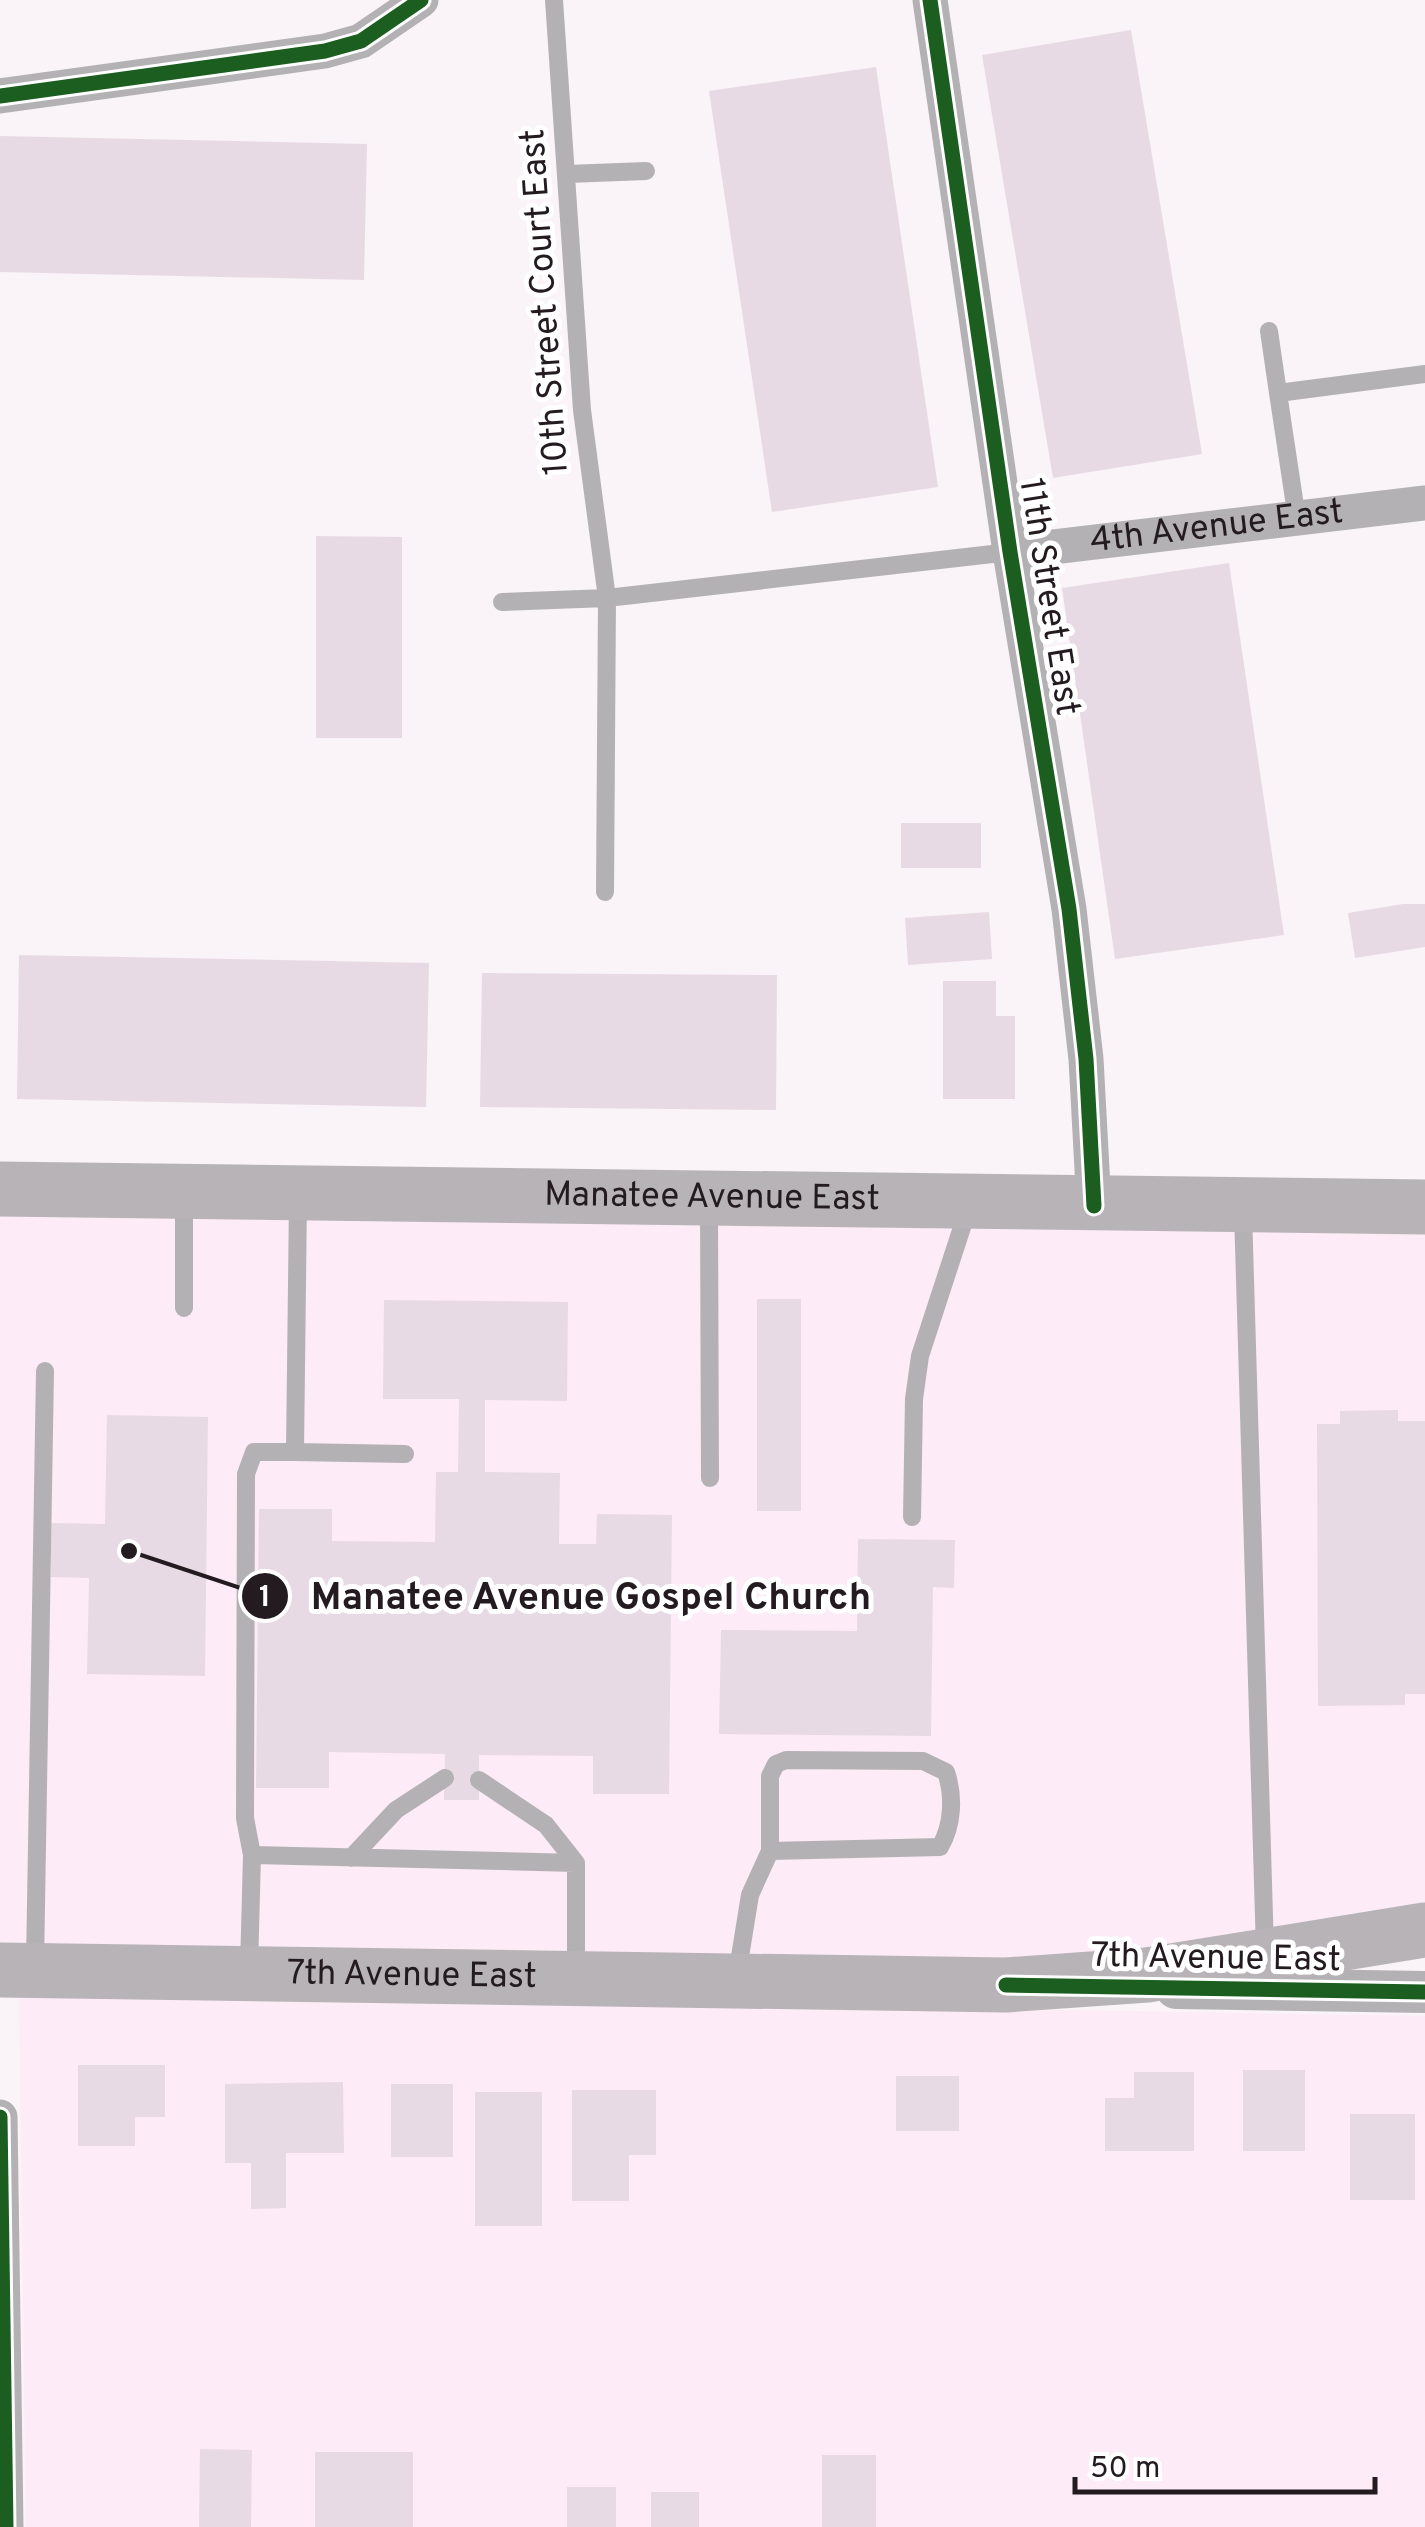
<svg xmlns="http://www.w3.org/2000/svg" width="1425" height="2527" font-family="Overpass,sans-serif">
	<style>
		.built { fill: #fdebf7 }
		.building { fill: #e8dae4 }
		.lines { fill: none; stroke-linecap: round; stroke-linejoin: round }
		.service { stroke: #b3b1b3; stroke-width: 18 }
		.minor { stroke: #b3b1b3; stroke-width: 35 }
		.tertiary { stroke: #b3b1b3; stroke-width: 42 }
		.primary { stroke: #b8b3b7; stroke-width: 55 }
		.cycleway-casing { stroke: #fff; stroke-width: 21 }
		.cycleway { stroke: #1b5e20; stroke-width: 15 }
		.labels { text-anchor: middle; dominant-baseline: central; stroke-width: 10; stroke-linejoin: round; paint-order: stroke }
		.street-label { font-size: 35px; fill: #231b20; stroke: #fff }
		.leader { fill: none; stroke: #231b20; stroke-width: 4 }
		.callout-dot { fill: #231b20; stroke: #fff; stroke-width: 4 }
		.mark-label { font-size: 30px; text-anchor: middle; font-weight: bold; fill: #fff }
		.callout-label { font-size: 38px; text-anchor: middle; font-weight: bold; fill: #231b20; stroke: #fff; stroke-width: 10; stroke-linejoin: round; paint-order: stroke }
	</style>
	<rect width="100%" height="100%" fill="#faf3f8"/>
	<path class="built" d="M0 1213 1425 1231V1906L1262 1937 1005 1961 0 1947Z
		M19 1993 1425 2016V2527H26Z"/>
	<path class="building" d="M1131 30 1202 454 1053 478 982 55Z
		M876 67 938 487 772 512 709 91Z
		M0 136 367 144 364 280 0 272Z
		M316 536 402 537V738H316Z
		M1229 563 1284 935 1115 959 1062 588Z
		M901 823H981V868H901Z
		M1403 904H1425V947L1355 958 1348 913Z
		M989 912 992 959 908 965 905 918Z
		M19 955 429 963 426 1107 17 1099Z
		M482 973 777 975 776 1110 480 1107Z
		M943 981H996V1016H1015V1099H943Z
		M757 1299H801V1511H757Z
		M384 1300 568 1302 567 1401 485 1400V1472L560 1473 559 1544H596L597 1514 672 1515 669 1794H593V1756L479 1755V1800H444L445 1754 329 1752V1788H256L259 1509H332V1541L435 1542 436 1472H458L459 1399H383Z
		M1398 1410V1421H1425V1694H1405V1705L1318 1706 1317 1424H1340V1411Z
		M107 1415 208 1417 205 1676 87 1674 89 1578 51 1577V1523L105 1524Z
		M858 1539 955 1540 954 1588 933 1587 931 1736 719 1734 721 1630 857 1631Z
		M78 2065H165V2117H135V2146H78Z
		M1243 2070H1305V2151H1243Z
		M1134 2072H1194V2151H1105V2098H1134Z
		M896 2076H959V2131H896Z
		M343 2082 344 2153H286V2208L251 2209V2163H225V2084Z
		M391 2084H453V2157H391Z
		M572 2090H656V2155H629V2201H572Z
		M475 2092H542V2226H475Z
		M1350 2114H1415V2200H1350Z
		M200 2449 252 2450 251 2527H199Z
		M315 2452H413V2527H315Z
		M822 2455H876V2527H822Z
		M567 2487H616V2527H567Z
		M651 2492H699V2527H651Z"/>
	<g class="lines">
		<path class="service" d="M554 0 582 410 607 598 605 892
			M568 174 646 171
			M1269 331 1278 393
			M1297 519 1278 393 1425 374
			M502 602 607 598 1010 552
			M184 1199V1308
			M298 1199 295 1452 405 1454
			M709 1205 710 1478
			M1243 1212 1265 1950
			M912 1517 914 1399 920 1356 968 1209
			M479 1780 546 1825 576 1863
			M252 1855 245 1818 246 1474 254 1452H295
			M351 1858 396 1810 445 1778
			M35 1965 45 1371
			M249 1968 252 1855 576 1863V1971
			M737 1975 750 1895 770 1851 940 1847C953 1825 954 1796 946 1772L923 1761 786 1760 776 1764 770 1776V1851"/>
		<g class="minor">
			<path d="M930 0 1010 552 1069 909 1086 1059 1094 1206"/>
			<path d="M0 96 325 51 361 41 421 0"/>
			<path id="s1" d="M1010 552 1425 503"/>
			<path d="M0 2117 6 2527"/>
		</g>
		<path class="tertiary" d="M1176 1988 1425 1992"/>
		<g class="primary">
			<path id="s2" d="M0 1189 1425 1207"/>
			<path id="s3" d="M0 1970 1006 1985 1147 1975 1425 1930"/>
		</g>
		<defs>
			<path id="cycleway" d="M930 0 1010 552 1069 909 1086 1059 1094 1206
				M0 96 325 51 361 41 421 0
				M1006 1985 1425 1992
				M0 2117 6 2527"/>
		</defs>
		<use href="#cycleway" class="cycleway-casing"/>
		<use href="#cycleway" class="cycleway"/>
	</g>
	<g class="labels">
		<g class="street-label">
			<text transform="translate(546 302) rotate(-94)">10th Street Court East</text>
			<text stroke="none"><textPath href="#s1" startOffset="208">4th Avenue East</textPath></text>
			<text transform="translate(1048 597) rotate(81)">11th Street East</text>
			<text stroke="none"><textPath href="#s2" startOffset="712">Manatee Avenue East</textPath></text>
			<text transform="translate(1216 1959) rotate(1)">7th Avenue East</text>
			<text stroke="none"><textPath href="#s3" startOffset="412">7th Avenue East</textPath></text>
		</g>
	</g>
	<path class="leader" d="M129 1551L265 1596"/>
	<g class="callout-dot">
		<circle cx="129" cy="1551" r="10"/>
		<circle cx="265" cy="1596" r="25"/>
	</g>
	<g class="mark-label">
		<text x="265" y="1606">1</text>
	</g>
	<g class="callout-label">
		<text x="591" y="1609">Manatee Avenue Gospel Church</text>
	</g>
	<path d="M1075 2477v15h300v-15" fill="none" stroke="#231b20" stroke-width="5"/>
	<text x="1090" y="2477" font-size="30" fill="#231b20" stroke="#ffffff" stroke-width="8" paint-order="stroke">50 m</text>
</svg>
